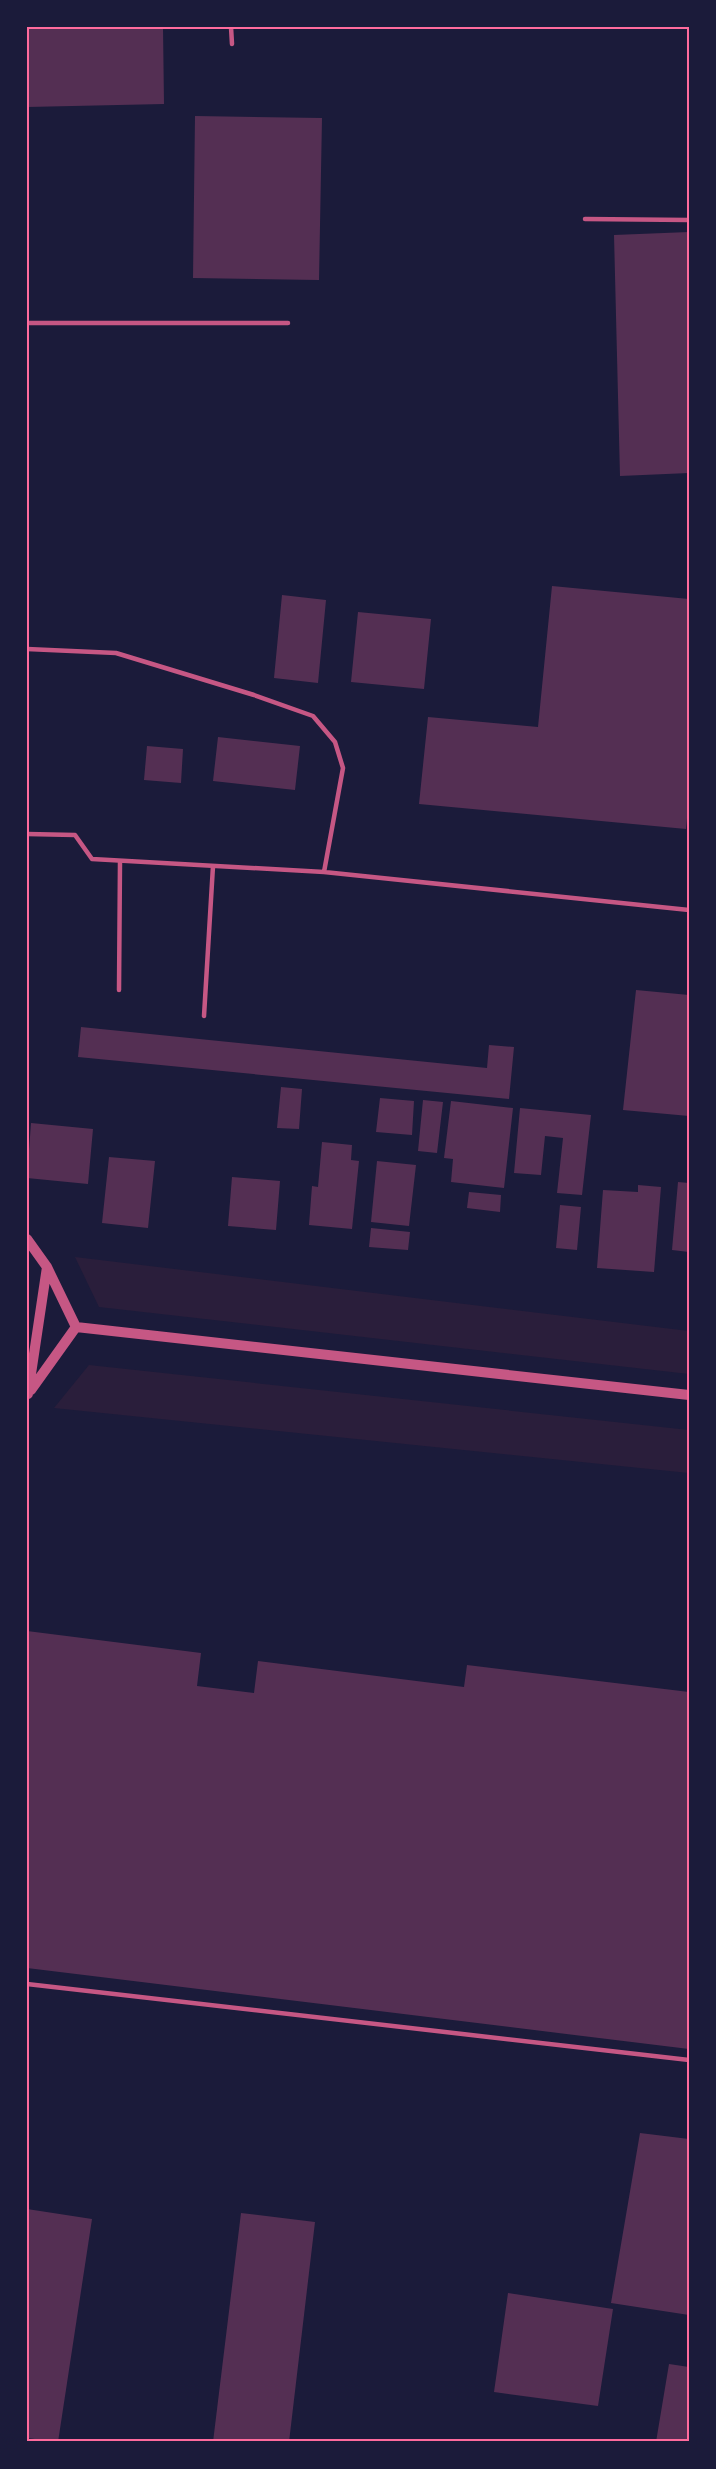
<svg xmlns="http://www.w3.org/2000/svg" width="716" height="2469" font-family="Quicksand,sans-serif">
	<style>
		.green { fill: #2a1e3b }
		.building { fill: #542f53 }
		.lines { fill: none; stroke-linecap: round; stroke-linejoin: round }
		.service { stroke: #c65784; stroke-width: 4.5 }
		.tertiary { stroke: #c65784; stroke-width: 10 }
		.neatline { fill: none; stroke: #ff6b9d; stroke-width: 2 }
	</style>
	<rect width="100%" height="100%" fill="#1b1b3a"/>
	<path class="green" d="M75 1257 689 1331V1374L99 1307Z
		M89 1365 689 1430V1473L54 1408Z"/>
	<path class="building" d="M27 27H163L164 104 27 107Z
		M195 116 322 118 319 280 193 278Z
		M689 232V473L620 476 614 235Z
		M552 586 689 599V797L686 829 419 804 428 717 538 727Z
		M282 595 326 600 318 683 274 678Z
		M358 612 431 619 424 689 351 682Z
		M218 737 300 746 295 790 213 781Z
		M147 746 183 749 181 783 144 780Z
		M636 990 689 995V1116L623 1110Z
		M81 1027 487 1068 489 1045 514 1047 509 1099 78 1057Z
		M281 1087 302 1089 299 1129 277 1128Z
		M380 1098 414 1101 412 1135 376 1132Z
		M423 1100 443 1102 437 1153 418 1151Z
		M451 1101 513 1108 504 1188 451 1182 453 1159 444 1158Z
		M520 1108 591 1115 582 1195 557 1193 563 1138 545 1136 541 1175 514 1173Z
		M31 1123 93 1129 88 1184 27 1178Z
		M322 1142 352 1145 351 1160 359 1161 352 1229 309 1225 312 1186 318 1187Z
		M109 1157 155 1161 148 1228 102 1223Z
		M377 1161 416 1165 409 1226 371 1222Z
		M232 1177 280 1181 276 1230 228 1226Z
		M678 1182 689 1183V1252L672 1250Z
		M638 1185 661 1187 654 1272 597 1268 603 1190 638 1192Z
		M469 1192 501 1195 500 1212 467 1208Z
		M560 1205 581 1207 577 1250 556 1248Z
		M371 1228 410 1232 408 1250 369 1247Z
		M27 1631 201 1653 197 1686 254 1693 258 1661 464 1687 467 1665 689 1692V2049L27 1968Z
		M640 2133 689 2139V2315L611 2303Z
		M27 2209 92 2219 58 2442 27 2438Z
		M241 2213 315 2222 289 2442H213Z
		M508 2293 613 2309 598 2406 494 2392Z
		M669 2364 689 2367V2442H656Z"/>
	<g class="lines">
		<path class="service" d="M231 27 232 44
			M585 219 689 220
			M27 323H288
			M27 649 116 653 254 695 313 716 335 742 343 768 324 872
			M27 834 75 835 92 859 324 872 689 910
			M119 990 120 861
			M204 1016 213 866
			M27 1984 689 2060"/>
		<path class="tertiary" d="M27 1239 47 1267 76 1327
			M76 1327 689 1395
			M31 1390 76 1327
			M28 1394 47 1267"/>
	</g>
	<rect width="716" height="2469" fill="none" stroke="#1b1b3a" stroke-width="57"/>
	<rect x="28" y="28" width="660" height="2412" class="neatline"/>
</svg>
